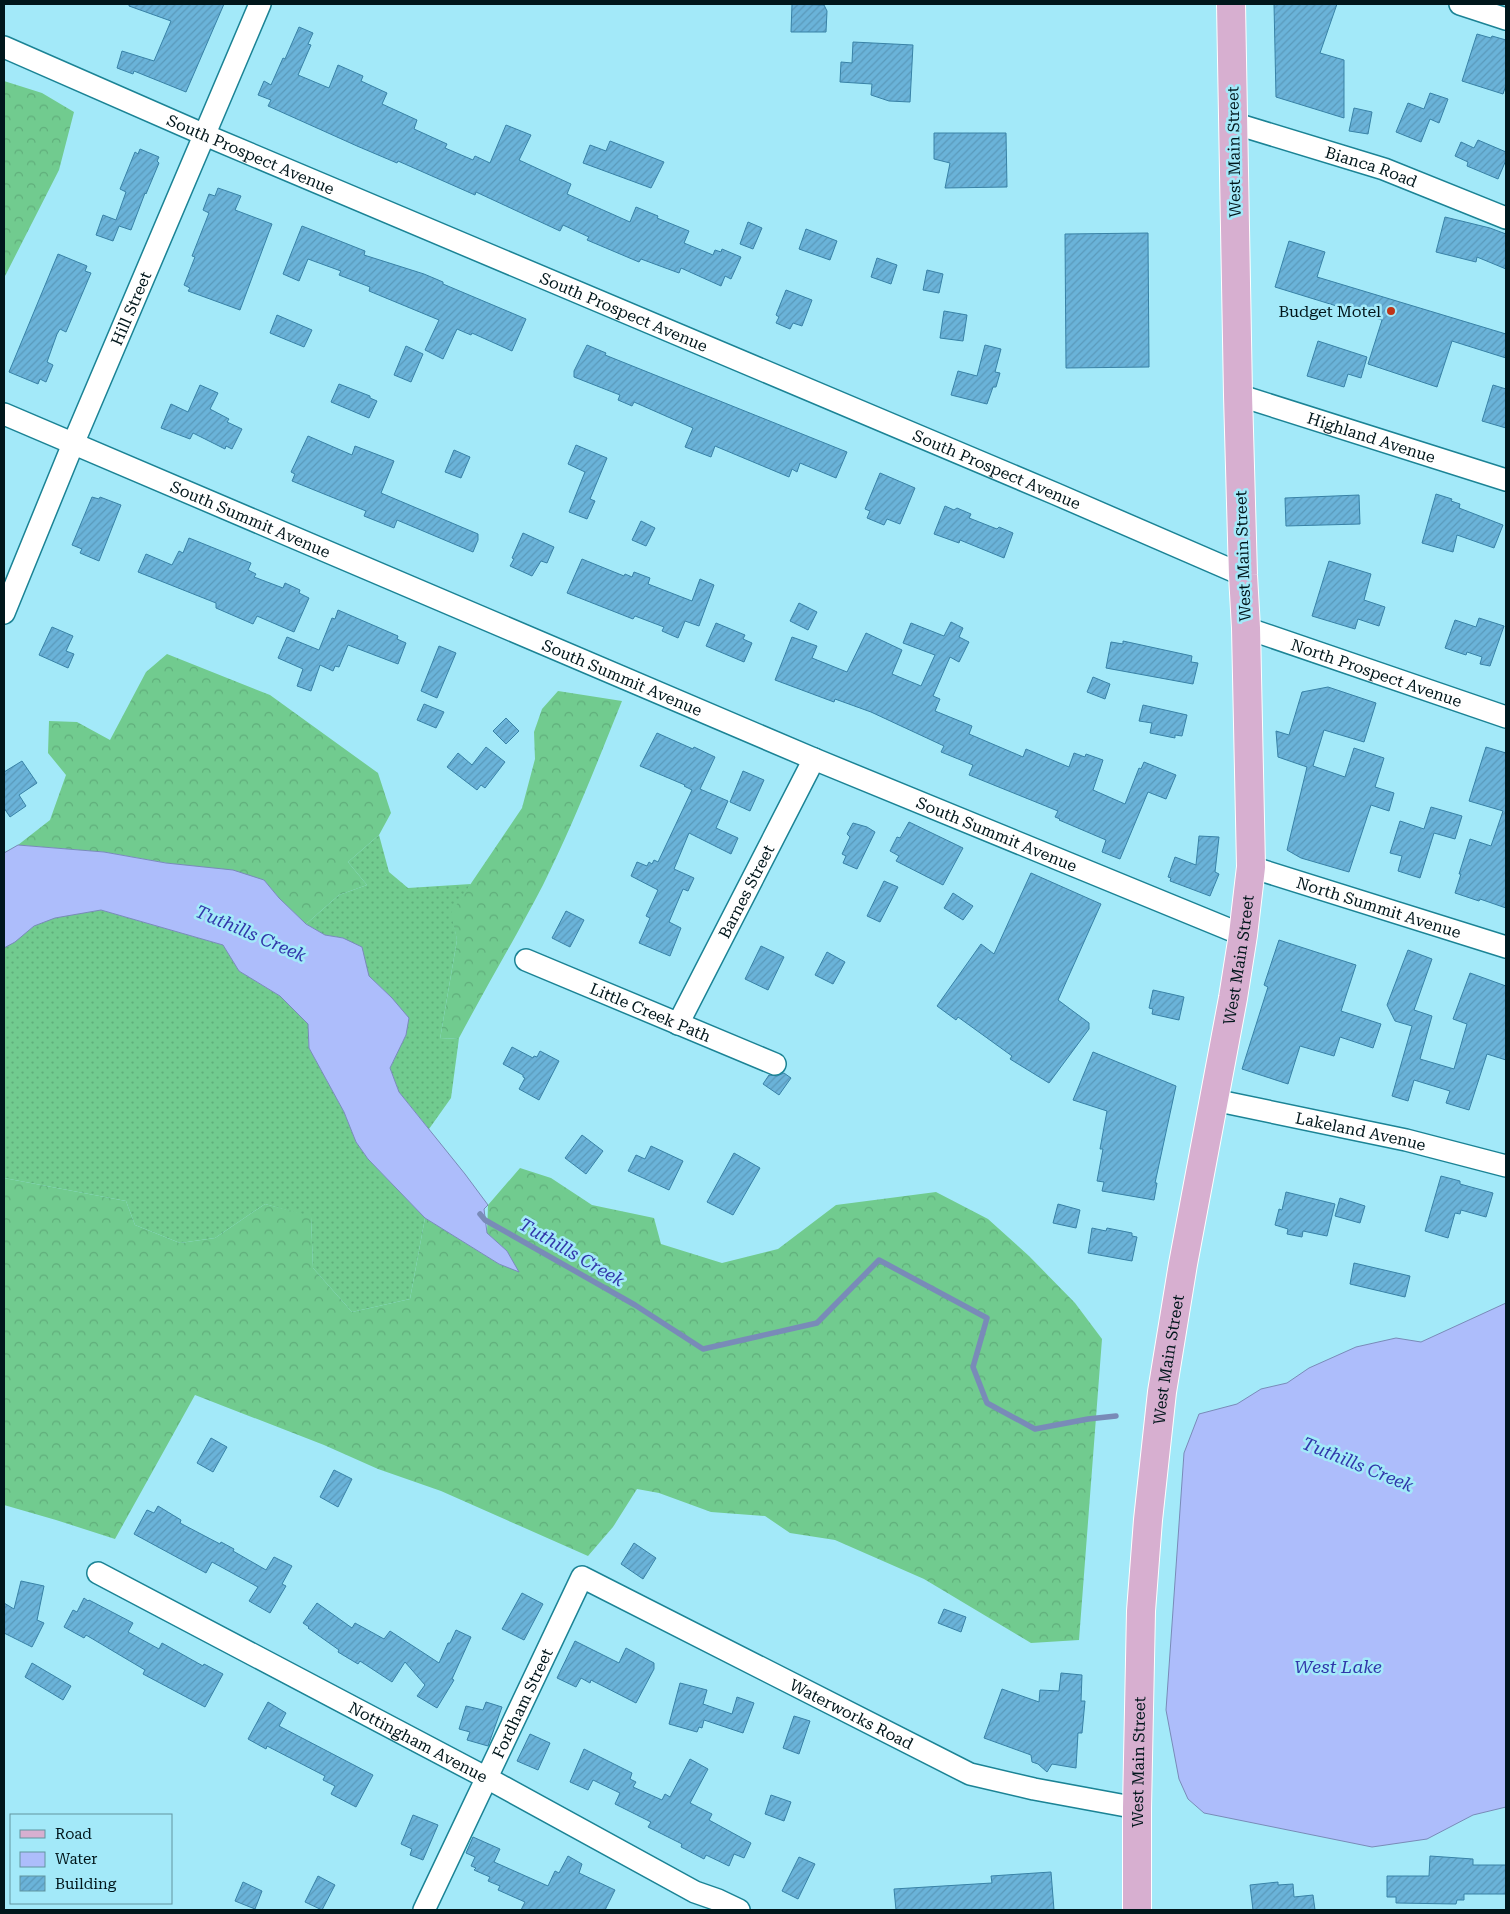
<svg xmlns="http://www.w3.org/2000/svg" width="1510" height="1914" font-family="'Roboto Serif',serif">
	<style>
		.grass { fill: url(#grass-dots) }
		.forest { fill: url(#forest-crowns) }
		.water { fill: #adbdfb; stroke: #798bb8 }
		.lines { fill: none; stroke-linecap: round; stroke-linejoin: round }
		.stream { stroke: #798bb8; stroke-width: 5.5 }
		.building { fill: url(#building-hatch); stroke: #3882a7 }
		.street-casing { stroke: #1b8395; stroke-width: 24 }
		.primary-casing { stroke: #fff; stroke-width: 30 }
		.street { stroke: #fff; stroke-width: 21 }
		.primary { stroke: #d7afd0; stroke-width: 28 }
		.poi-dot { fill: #bf3417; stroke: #a3e9f9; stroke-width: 2 }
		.labels { text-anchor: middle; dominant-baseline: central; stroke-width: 5; stroke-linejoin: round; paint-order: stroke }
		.street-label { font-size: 16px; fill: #00161b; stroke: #a3e9f9 }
		.poi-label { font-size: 16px; fill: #00161b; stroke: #a3e9f9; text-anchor: end }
		.water-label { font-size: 18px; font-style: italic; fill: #3137aa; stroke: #a3e9f9 }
	</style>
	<defs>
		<pattern id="grass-dots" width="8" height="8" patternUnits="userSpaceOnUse" patternTransform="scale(1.25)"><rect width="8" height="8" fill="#71cb8f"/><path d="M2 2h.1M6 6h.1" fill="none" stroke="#60ae7b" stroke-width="1.8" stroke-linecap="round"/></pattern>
		<pattern id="forest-crowns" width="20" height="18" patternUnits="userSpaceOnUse" patternTransform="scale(1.25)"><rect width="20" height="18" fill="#71cb8f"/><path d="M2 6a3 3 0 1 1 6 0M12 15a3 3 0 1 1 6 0" fill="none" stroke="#60ae7b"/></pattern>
		<pattern id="building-hatch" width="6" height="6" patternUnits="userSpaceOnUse" patternTransform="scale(1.25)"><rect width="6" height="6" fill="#6ab3d9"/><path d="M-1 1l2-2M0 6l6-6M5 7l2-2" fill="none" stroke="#5a99ba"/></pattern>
	</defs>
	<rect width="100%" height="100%" fill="#a3e9f9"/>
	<path class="grass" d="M379 835 389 872 408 888 471 884 452 913 457 940 440 1039 459 1038 451 1098 429 1129 399 1092 390 1068 406 1035 392 998 369 976 343 938 325 935 306 924 339 895 367 885 348 862Z
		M101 910 223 945 239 971 280 996 308 1024 309 1048 344 1112 356 1142 368 1159 425 1218 410 1299 352 1312 313 1268 311 1217 265 1204 215 1238 180 1243 135 1225 126 1201 4 1178V948C14 942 23 934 33 927 51 915 79 914 101 910Z"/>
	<path class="forest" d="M4 81 42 93 74 112 59 170 4 278Z
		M167 654 270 695 378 773 391 813 379 835 348 862 367 885 339 895 306 924 279 898 264 880 104 852 18 845 50 820 66 775 48 753 49 721 77 722 110 740 146 672Z
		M558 691 622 701C597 763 573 825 543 885 516 937 486 987 459 1038L440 1039 457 940 451 913 522 808 535 759 534 732 542 709Z
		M520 1168 551 1178 592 1205 654 1218 661 1244 722 1263 778 1249 836 1205 936 1192 988 1219 1029 1256 1075 1303 1102 1339 1079 1640 1031 1643 924 1579 835 1540 790 1533 765 1516 711 1512 659 1493 637 1489 613 1527 588 1556 441 1491 378 1469 324 1445 195 1395 115 1539 56 1520 4 1505V1178L126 1201 135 1225 180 1243 215 1238 265 1204 311 1216 313 1268 352 1312 410 1299 425 1218 499 1264 518 1271 507 1251 487 1233 488 1205Z"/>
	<path class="water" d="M18 845 104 852 166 863 233 870 264 880 279 898 306 924 325 935 343 938 362 947 369 976 392 998 409 1018 406 1035 390 1068 399 1092 465 1174 488 1205 484 1209 487 1233 507 1251 519 1272 499 1264 425 1218 368 1159 356 1142 344 1112 309 1048 308 1024 280 996 239 971 223 945 101 910 55 918 34 926 15 942 4 948V853Z
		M1506 1303V1807L1473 1815 1427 1839 1372 1847 1204 1813 1188 1799 1179 1779 1166 1710 1184 1453 1199 1414 1237 1404 1261 1389 1287 1383 1309 1368 1356 1347 1396 1338 1421 1342Z"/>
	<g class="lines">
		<path class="stream" d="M480 1214 485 1220 635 1305 703 1349 817 1323 879 1260 987 1318 973 1367 987 1403 1035 1429 1088 1419 1116 1416"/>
	</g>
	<path class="building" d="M129 4H224L186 92 134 71 133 74 117 68 122 51 154 61 171 21 129 6Z
		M792 4 824 5 827 11 826 32H791Z
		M1274 4H1337L1320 53 1344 60V118L1276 97Z
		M299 27 313 33 308 44 311 45 298 75 329 88 338 65 363 76 361 81 387 93 382 104 417 120 414 129 447 144 445 148 473 160 475 156 490 163 506 125 531 135 519 160 571 184 567 194 630 222 636 207 658 216 657 218 689 231 684 243 713 255 715 250 721 252 722 249 741 257 731 279 725 276 721 286 681 268 679 273 641 259 639 262 587 240 589 237 563 225 560 231 476 192 475 195 398 161 397 163 357 146 268 106 271 100 258 95 264 81 271 85 283 58 285 59Z
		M1477 34 1491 38 1492 36 1506 40V85L1503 94 1462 81Z
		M853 42 913 45 910 102 889 101 871 95 872 84 840 82 841 62 852 63Z
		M1430 93 1448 99 1439 123 1430 119 1421 142 1396 132 1408 103 1424 109Z
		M1354 108 1372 112 1368 134 1349 131Z
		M934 133H1006L1007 187 945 188 950 163 934 159Z
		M1478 140 1506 152V160L1498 179 1467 166 1468 162 1455 156 1461 142 1474 148Z
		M610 141 664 162 651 188 583 163 590 145 606 151Z
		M140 149 159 157 157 161 159 163 146 194 145 193 131 230 119 226 113 241 96 235 103 215 116 220 126 192 120 189 135 152 138 154Z
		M218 188 241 196 235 210 272 224 240 310 188 291 190 288 184 285 195 257 192 256 209 213 203 210 209 194 215 196Z
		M1445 217 1490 228 1506 234V269L1477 257 1476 262 1436 252Z
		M748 222 762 228 753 249 740 244Z
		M302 226 365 251 364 255 424 274 443 282V284L526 319 512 351 472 333 471 335 457 329 443 359 425 350 439 320 369 291 370 287 339 275 341 271 308 259 299 281 283 274Z
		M806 229 837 241 830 260 799 249Z
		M1148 233 1149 367 1066 368 1065 234Z
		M1289 241 1325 252 1317 277 1506 334V358L1452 341 1437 387 1368 364 1382 320 1275 287Z
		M58 254 87 266 85 271 91 273 66 332 60 329 57 334 47 362 53 365 46 382 40 379 38 384 9 372Z
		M877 258 897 265 891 284 871 277Z
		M927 270 943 274 939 293 923 290Z
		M786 290 812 300 802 326 793 323 790 329 776 323 779 317 776 315Z
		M944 311 967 315 963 341 940 338Z
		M277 315 312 330 304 347 270 333Z
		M1318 341 1367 357 1361 378 1348 374 1344 387 1307 376Z
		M587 345 606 353 605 355 847 452 836 478 800 463 797 472 792 469 789 477 715 446 711 457 685 447 693 428 634 402 632 406 618 400 620 395 574 377V371Z
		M985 345 1001 349 995 372 1000 373 996 387H993L987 404 951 395 958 371 977 376Z
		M406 346 423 354 411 382 394 375Z
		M339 384 370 396V398L377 401 369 418 331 402Z
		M200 385 218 393 210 409 229 419 227 422 242 429 232 449 226 446 225 449 193 433 190 439 161 428 171 404 188 412Z
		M1493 385 1506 389V428L1482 421Z
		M308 436 352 455 355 446 394 461 381 493 478 534V540L473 552 397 520 394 528 364 516 366 511 292 481 295 474 291 472Z
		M576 445 607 458 590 499 595 501 587 519 569 512 585 472 568 464Z
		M454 450 470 457 461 478 445 472Z
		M880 473 915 488 900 524 887 519 884 525 867 518 870 511 865 509Z
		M1436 494 1452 499 1451 501 1460 504 1459 508 1503 525 1494 548 1457 535 1453 552 1422 543Z
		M1359 495 1360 524 1286 526 1285 498Z
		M92 497 99 499 100 497 121 505 99 561 80 553 82 549 72 545Z
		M945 506 954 510 957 508 971 514 969 518 997 529 999 527 1013 533 1004 558 960 540 959 543 934 534Z
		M641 521 655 528 646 546 632 540Z
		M523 533 554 547 547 563 541 561 532 576 510 566 514 559 512 558Z
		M189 538 251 563 248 570 256 574 254 577 283 588 285 583 300 590 299 593 309 598 294 632 257 616 253 624 216 608V603L138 572 146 554 172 565 179 551 183 553Z
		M582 559 624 576 625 574 632 577 634 572 650 578 648 584 692 601 700 579 714 585 699 626 685 621 678 638 662 631 664 627 635 616 633 619 567 593Z
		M1329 561 1371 574 1364 600 1385 607 1379 626 1358 619 1355 629 1312 616Z
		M799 603 817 612 808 630 790 621Z
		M338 610 398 636 397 639 406 643 398 664 348 645 339 667 335 666 333 671 320 665 311 691 297 686 303 669 278 658 287 637 319 650 332 618 335 619Z
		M1479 618 1504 626 1490 666 1480 664 1482 657 1467 652 1466 655 1445 648 1455 620 1476 627Z
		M951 622 963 628 959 637 969 642 959 662 950 657 933 696 940 699 935 711 972 726 969 734 1023 757 1026 749 1069 767 1074 753 1085 757 1086 754 1103 760 1093 790 1125 804 1139 768 1141 769 1144 762 1176 775 1166 799 1148 792 1120 859 1102 852 1106 840 1059 820 1060 819 1055 817 1058 811 969 775 973 765 941 752 944 746 871 712 835 699 834 702 775 680 792 637 817 646 812 658 847 672 866 633 902 650 892 674 921 686 935 655 903 643 911 623 944 636Z
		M716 623 745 635 743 639 752 643 744 662 706 646Z
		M52 627 73 636 66 651 74 654 68 668 39 655Z
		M1123 641 1192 656 1191 662 1198 663 1193 684 1106 668 1111 642 1123 644Z
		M439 646 456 653 437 698 421 691Z
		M1093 677 1110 684 1105 699 1087 692Z
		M1328 687 1376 703 1364 742 1324 730 1313 766 1345 777 1354 748 1384 758 1375 787 1394 793 1389 811 1371 805 1349 872 1301 858 1287 850 1307 767 1278 757 1276 731 1289 735 1302 692Z
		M424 704 444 712 436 728 417 720Z
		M1143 705 1187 715 1182 736 1175 735V738L1150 733 1152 723 1139 721Z
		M506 718 519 731 506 744 493 731Z
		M657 733 693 749 694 747 715 757 700 789 728 801 716 828 738 838 731 854 689 833 674 869 694 878 688 891 683 889 669 922 681 928 670 956 639 943 650 918 646 916 658 890 631 876 637 862 647 866 649 862 652 864 654 860 658 862 692 790 684 786 685 785 640 766Z
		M486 747 505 762 485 788 481 785 477 790 447 767 458 753 472 765Z
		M1486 747 1506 753V908L1480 899 1479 901 1455 893 1461 874H1459L1470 839 1491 846 1503 811 1469 801Z
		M22 761 37 783 19 795 26 806 10 817 4 808V772Z
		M743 771 764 780 750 811 730 802Z
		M1431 807 1462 816 1455 839 1434 833 1420 878 1398 871 1402 856 1390 853 1400 821 1424 829Z
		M909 822 963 848 943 885 896 861 899 856 890 851 897 837 900 838Z
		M853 823 867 827 875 832 857 869 843 863 846 856 842 854 850 837 847 834Z
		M1199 836 1219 837 1215 872 1219 874 1210 896 1170 881 1171 878 1168 877 1175 857 1196 865Z
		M1031 873 1101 904 1058 1000 1089 1023V1029L1049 1083 1010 1059 1012 1056 958 1017 956 1020 937 1006 981 944 994 954Z
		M884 881 898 887 880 922 867 916Z
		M953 893 973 906 963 920 944 908Z
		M566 911 584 920 570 947 552 938Z
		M1279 940 1356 965 1341 1011 1381 1024 1373 1048 1340 1037 1334 1056 1300 1046 1288 1084 1242 1069 1268 987 1264 985Z
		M761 946 784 957 768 990 745 979Z
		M1408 950 1432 959 1414 1010 1432 1016 1420 1059 1454 1069 1467 1024 1453 1019 1470 973 1506 986V1060L1487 1054 1469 1110 1446 1103 1450 1091 1414 1080 1408 1101 1392 1096 1412 1026 1395 1021 1387 1005Z
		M827 952 845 962 833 984 815 975Z
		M1153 990 1184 997 1179 1020 1152 1014 1153 1009 1149 1008Z
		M512 1047 533 1058 534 1056 537 1057 540 1051 559 1061 539 1100 519 1089 525 1078 523 1077V1075L503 1064Z
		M1093 1052 1176 1086 1155 1183H1157L1154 1200 1102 1191 1104 1182 1097 1181 1103 1149H1100L1107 1111 1073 1100Z
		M784 1073 791 1078 779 1095 763 1084 769 1075 777 1076Z
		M582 1135 603 1151 586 1174 565 1158Z
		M651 1146 683 1161 669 1190 628 1171 636 1155 645 1159Z
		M734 1153 760 1168 733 1215 707 1202Z
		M1441 1176 1460 1181V1184L1493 1193 1486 1217 1461 1210 1460 1214 1455 1213 1448 1238 1425 1231Z
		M1286 1192 1335 1204 1327 1236 1303 1231 1302 1237 1287 1234 1288 1229 1275 1225 1279 1209 1282 1210Z
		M1340 1198 1365 1206 1360 1223 1335 1216Z
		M1058 1204 1080 1210 1076 1228 1053 1223Z
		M1092 1228 1106 1231 1107 1228 1132 1233V1236L1137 1237 1132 1261 1088 1253Z
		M1354 1263 1410 1276 1405 1297 1350 1284Z
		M211 1438 227 1447 213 1472 197 1463Z
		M334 1470 352 1479 338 1507 320 1497Z
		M158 1506 181 1520 180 1523 220 1544 221 1542 234 1549 233 1551 266 1570 274 1557 292 1566 282 1584 286 1586 270 1613 249 1601 258 1587 212 1562 206 1573 134 1534 147 1510 154 1513Z
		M634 1543 656 1558 643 1579 621 1564Z
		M21 1581 44 1586 37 1620 44 1623 32 1647 4 1633V1603L14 1609Z
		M522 1593 543 1604 524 1640 502 1629Z
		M84 1598 88 1601 89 1600 133 1623 128 1632 159 1649 162 1643 203 1666 204 1664 223 1674 205 1707 143 1674 145 1670 86 1635 84 1638 64 1627 73 1610 77 1612Z
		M317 1603 352 1628 355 1623 384 1639 390 1631 439 1663 448 1643H450L456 1630 471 1637 452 1679 454 1680 437 1708 417 1696 425 1685 405 1662 392 1682 360 1661 358 1664 338 1652 339 1650 308 1628 309 1627 303 1623Z
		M944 1609 966 1617 961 1632 938 1623Z
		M575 1641 619 1663 626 1648 654 1663V1669L636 1703 591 1680 590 1683 581 1678 576 1687 557 1678Z
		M32 1663 71 1686 63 1700 25 1677Z
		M1061 1673 1082 1675 1081 1701H1085L1082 1733H1078L1076 1768 1052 1764 1047 1772 1038 1764 1032 1762 1031 1755 984 1738 1002 1689 1039 1702 1040 1690 1059 1691Z
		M680 1683 707 1690 703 1704 732 1714 737 1697 754 1703 743 1733 704 1720 702 1728 699 1727 697 1732 669 1724Z
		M268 1702 286 1713 279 1726 373 1775 356 1807 331 1794 335 1786 323 1780 325 1776 267 1746 266 1749 248 1739Z
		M486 1702 502 1707 488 1746 467 1740 470 1732 459 1729 466 1706 483 1710Z
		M794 1716 810 1721 799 1754 783 1748Z
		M530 1734 550 1743 538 1770 517 1761Z
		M584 1749 632 1773 630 1779 636 1782 633 1787 662 1800 665 1794 670 1797 690 1759 708 1769 690 1803 712 1814 709 1820 751 1843 744 1858 734 1854 729 1866 706 1855 704 1859 681 1847 682 1844 648 1827 651 1822 615 1804 620 1793 593 1780 588 1790 570 1782Z
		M771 1795 791 1802 784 1821 765 1814Z
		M413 1815 438 1825 423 1860 410 1855 412 1849 401 1844Z
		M473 1837 500 1849 494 1862 548 1886 555 1871 559 1873 568 1856 582 1864 579 1873 615 1890 605 1910H521L525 1902 498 1890 500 1886 488 1881 490 1877 474 1870 476 1868 471 1866 475 1857 466 1853Z
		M1430 1856 1473 1859V1865H1506V1894H1464V1900H1457L1456 1904 1396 1903V1897H1387V1876H1429Z
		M799 1857 815 1864 798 1899 782 1891Z
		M1051 1872 1054 1910H896L894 1889 992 1883 991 1876Z
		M318 1876 335 1885 322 1910 305 1902Z
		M243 1882 262 1891 255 1909 235 1901Z
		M1278 1882V1885L1293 1884 1294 1897 1313 1895 1315 1910H1253L1250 1885Z"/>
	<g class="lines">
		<defs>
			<g id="street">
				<path d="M1460 4 1506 19"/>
				<path id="s1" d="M4 47 205 135 1056 494 1243 575"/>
				<path id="s2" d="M1233 123 1384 169 1506 218"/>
				<path id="s3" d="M1238 395 1506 480"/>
				<path id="s4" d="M4 414 814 759 1243 935"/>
				<path id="s5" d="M4 613 73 444 260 4"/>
				<path id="s6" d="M1246 628 1506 717"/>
				<path id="s7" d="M1251 867 1506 947"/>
				<path id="s8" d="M526 960 775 1064"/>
				<path id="s9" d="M678 1024 814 759"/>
				<path id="s10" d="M1214 1100 1406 1140 1506 1166"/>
				<path id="s11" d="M98 1573 487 1778 695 1892 718 1900 739 1910"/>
				<path id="s12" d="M424 1910 582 1577 970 1774 1034 1789 1137 1808"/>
			</g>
			<g id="primary">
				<path id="s13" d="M1137 1910V1808L1141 1611 1148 1520 1162 1392 1183 1264 1233 998 1243 935 1251 867 1246 628 1243 575 1238 395 1231 4"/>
			</g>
		</defs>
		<use href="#street" class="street-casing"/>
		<use href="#primary" class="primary-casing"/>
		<use href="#street" class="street"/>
		<use href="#primary" class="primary"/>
	</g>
	<circle class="poi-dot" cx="1391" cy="311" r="5"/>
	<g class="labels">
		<g class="street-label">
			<text transform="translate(1234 152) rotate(-91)">West Main Street</text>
			<text stroke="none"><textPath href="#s1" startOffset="269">South Prospect Avenue</textPath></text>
			<text stroke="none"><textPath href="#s2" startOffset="145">Bianca Road</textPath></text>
			<text stroke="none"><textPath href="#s5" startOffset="330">Hill Street</textPath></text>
			<text stroke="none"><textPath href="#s1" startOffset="674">South Prospect Avenue</textPath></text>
			<text stroke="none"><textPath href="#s3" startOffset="140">Highland Avenue</textPath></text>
			<text stroke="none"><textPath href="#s1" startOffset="1079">South Prospect Avenue</textPath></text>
			<text stroke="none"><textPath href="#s4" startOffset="268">South Summit Avenue</textPath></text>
			<text transform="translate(1243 556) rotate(-92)">West Main Street</text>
			<text stroke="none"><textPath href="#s6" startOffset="138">North Prospect Avenue</textPath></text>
			<text stroke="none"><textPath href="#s4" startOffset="672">South Summit Avenue</textPath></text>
			<text stroke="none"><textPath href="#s4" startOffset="1078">South Summit Avenue</textPath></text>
			<text stroke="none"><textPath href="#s9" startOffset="149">Barnes Street</textPath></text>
			<text stroke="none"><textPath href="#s7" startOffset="134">North Summit Avenue</textPath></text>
			<text stroke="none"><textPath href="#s13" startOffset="958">West Main Street</textPath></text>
			<text stroke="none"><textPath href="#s8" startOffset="135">Little Creek Path</textPath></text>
			<text stroke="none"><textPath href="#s10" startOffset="150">Lakeland Avenue</textPath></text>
			<text stroke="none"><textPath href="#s13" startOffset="552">West Main Street</textPath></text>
			<text stroke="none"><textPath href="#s12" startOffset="229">Fordham Street</textPath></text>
			<text stroke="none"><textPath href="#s12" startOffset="671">Waterworks Road</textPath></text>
			<text stroke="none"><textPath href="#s11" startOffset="362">Nottingham Avenue</textPath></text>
			<text stroke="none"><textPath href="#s13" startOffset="148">West Main Street</textPath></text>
		</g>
		<g class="poi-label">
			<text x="1381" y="311">Budget Motel</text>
		</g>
		<g class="water-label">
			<text transform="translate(251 933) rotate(23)">Tuthills Creek</text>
			<text transform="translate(572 1252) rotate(30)">Tuthills Creek</text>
			<text transform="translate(1358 1464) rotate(22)">Tuthills Creek</text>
			<text x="1338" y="1666">West Lake</text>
		</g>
	</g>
	<rect width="1510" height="1914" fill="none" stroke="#00161b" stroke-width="10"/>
	<rect x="10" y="1814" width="162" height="90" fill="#a3e9f9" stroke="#6295a0"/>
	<rect x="20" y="1830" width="25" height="8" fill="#d7afd0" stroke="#6295a0"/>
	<text x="55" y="1839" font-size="15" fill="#00161b">Road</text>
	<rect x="20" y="1852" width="25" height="15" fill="#adbdfb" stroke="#6295a0"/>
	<text x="55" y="1864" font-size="15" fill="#00161b">Water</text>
	<rect x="20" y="1876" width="25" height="15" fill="url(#building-hatch)" stroke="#6295a0"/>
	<text x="55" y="1889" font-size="15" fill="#00161b">Building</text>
</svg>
